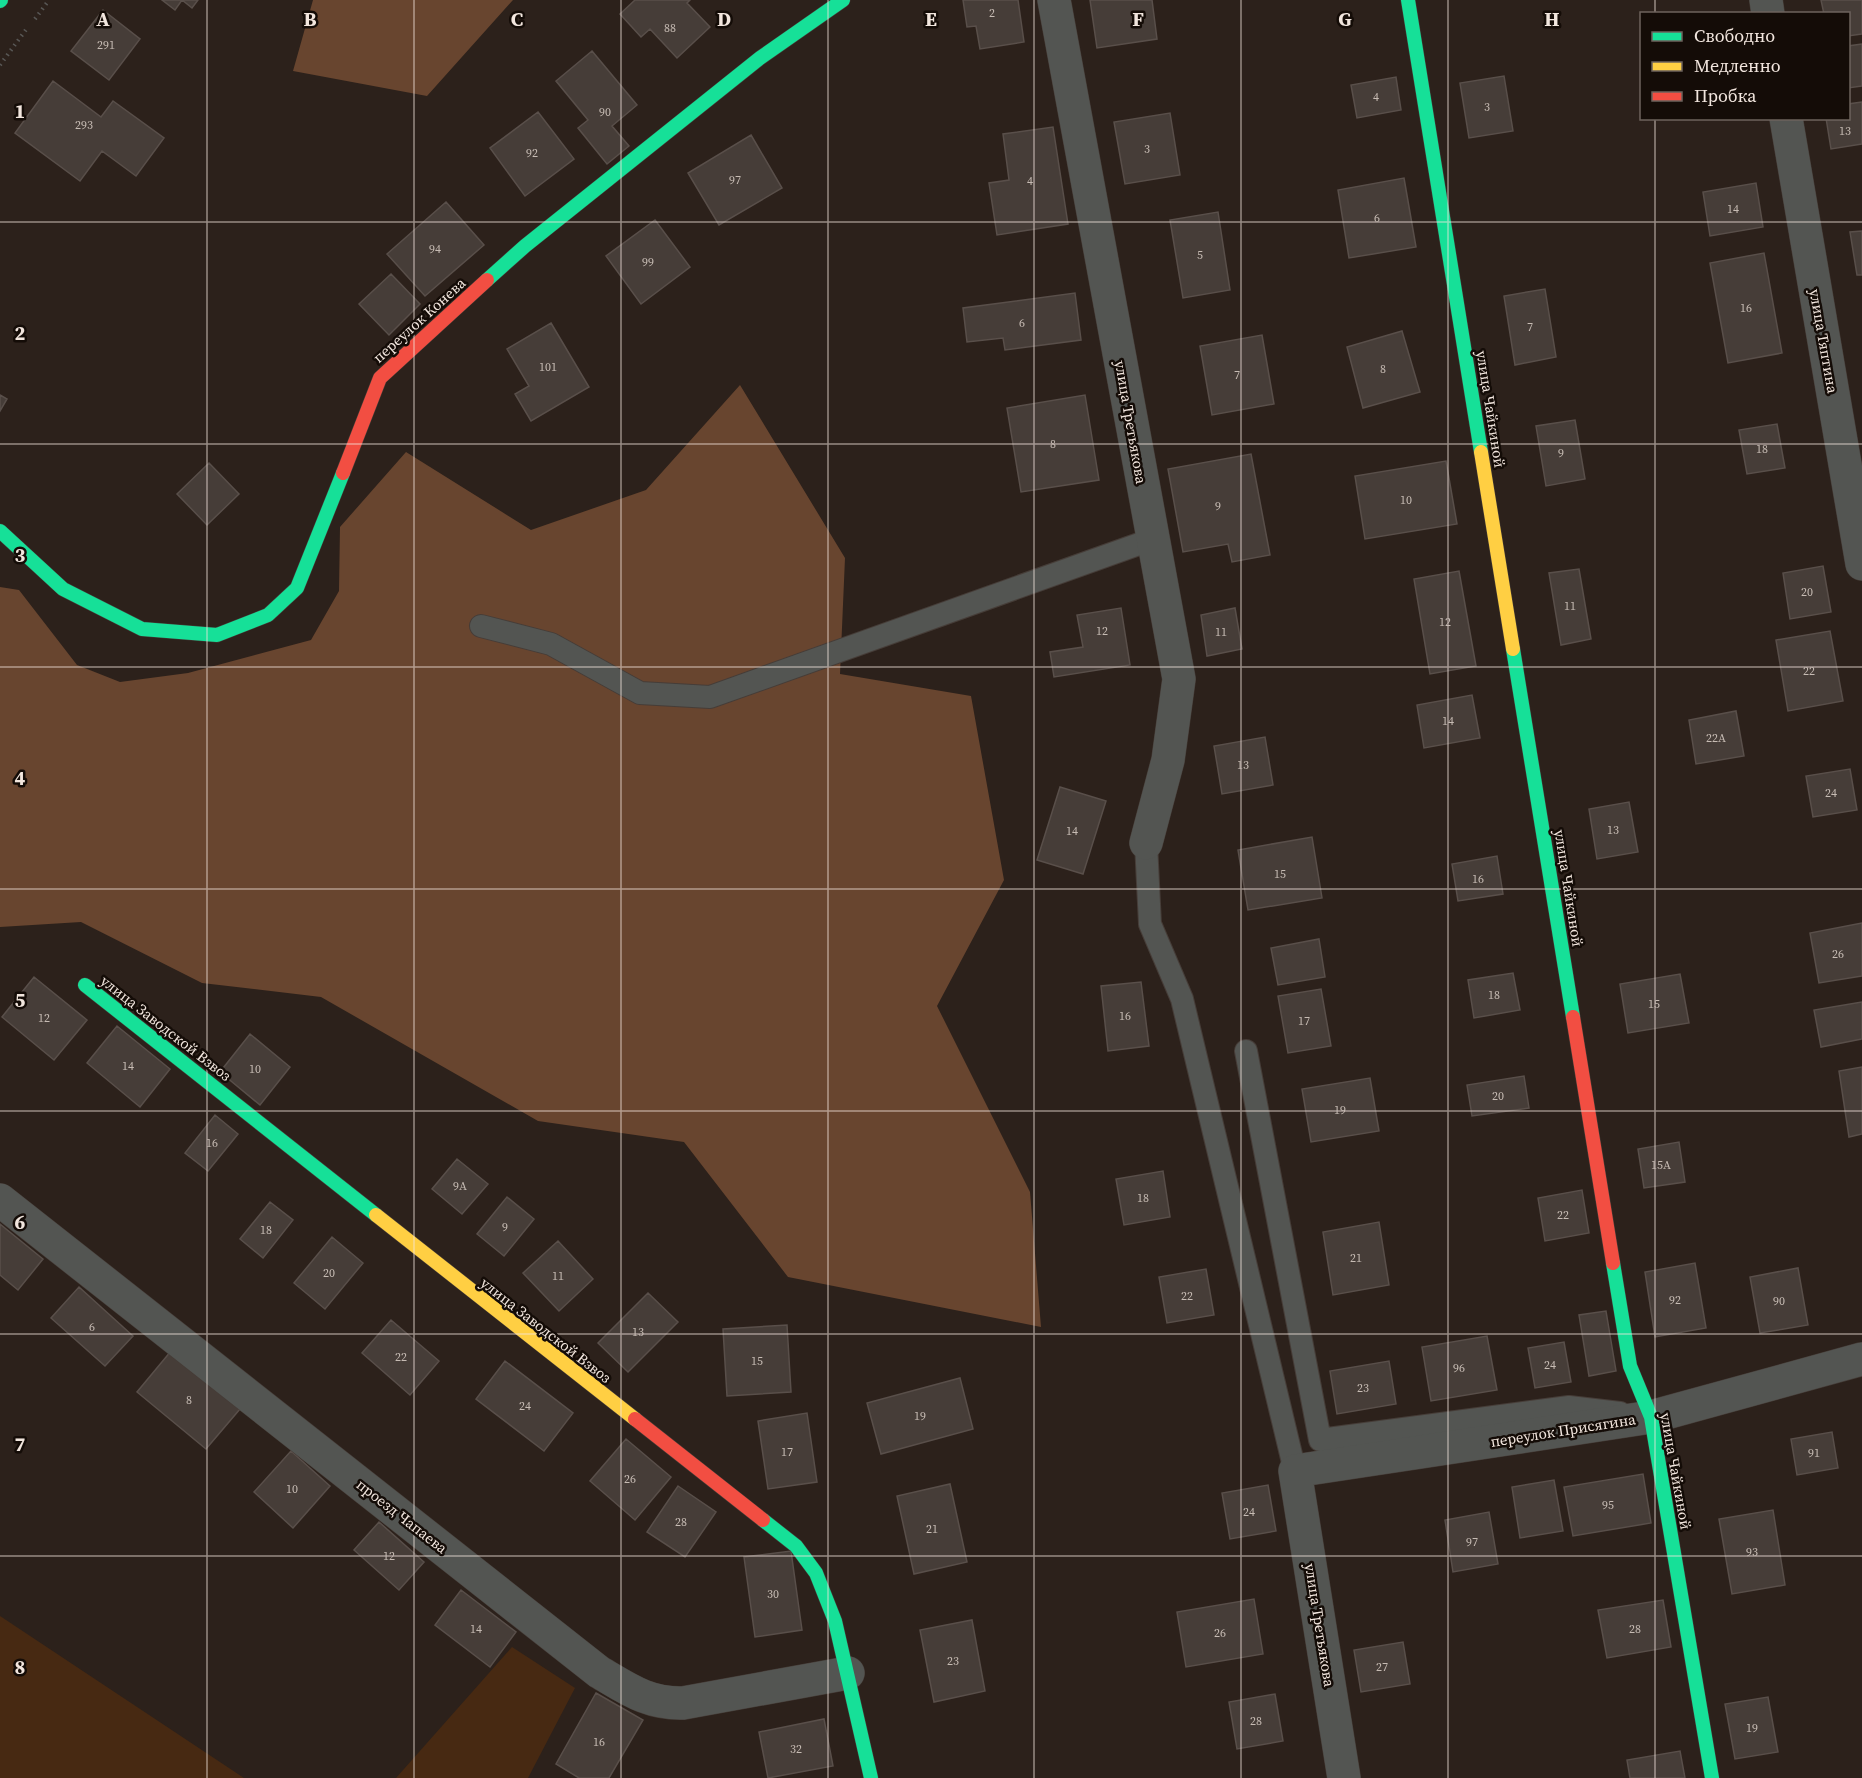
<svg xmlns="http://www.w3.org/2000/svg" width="1862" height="1778" font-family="'Source Serif 4',serif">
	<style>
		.green { fill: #472912 }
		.forest { fill: #68452f }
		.building { fill: #463d38; stroke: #594f4a; stroke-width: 1.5 }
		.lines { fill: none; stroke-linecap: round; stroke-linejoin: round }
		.lane-casing { stroke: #463d38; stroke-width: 24 }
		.street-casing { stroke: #463d38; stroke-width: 34 }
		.fast-casing { stroke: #463d38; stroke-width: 15 }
		.slow-casing { stroke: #463d38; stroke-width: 15 }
		.jam-casing { stroke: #463d38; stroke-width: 15 }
		.path { stroke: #585755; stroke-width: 4; stroke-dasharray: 1.5 4.5; stroke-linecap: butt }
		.lane { stroke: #535552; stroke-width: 22 }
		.street { stroke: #535552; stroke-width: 33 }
		.fast { stroke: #16e098; stroke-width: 14 }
		.slow { stroke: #ffcf43; stroke-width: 14 }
		.jam { stroke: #f24e42; stroke-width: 14 }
		.grid { fill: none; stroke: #f2e6de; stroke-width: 1.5; stroke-opacity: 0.55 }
		.labels { text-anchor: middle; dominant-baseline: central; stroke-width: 5; stroke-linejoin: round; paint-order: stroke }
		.number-label { font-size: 12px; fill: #c7bcb4 }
		.street-label { font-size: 15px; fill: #f2e6de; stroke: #140c07 }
		.grid-label { font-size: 20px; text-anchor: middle; font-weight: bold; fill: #f2e6de; stroke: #140c07; stroke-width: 5; stroke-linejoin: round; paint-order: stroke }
	</style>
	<rect width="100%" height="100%" fill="#2c211b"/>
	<path class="green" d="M0 1616 244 1778H0Z
		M512 1647 575 1688 528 1778H396Z"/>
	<path class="forest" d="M313 0H513L427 96 293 71Z
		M740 385 845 558 840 674 971 696 1004 880 937 1006 1030 1192 1041 1327 788 1277 684 1142 538 1121 321 997 202 983 81 922 0 927V587L19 590 77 665 120 682 188 673 311 640 339 591 340 527 406 452 531 530 646 490Z"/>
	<path class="building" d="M162 0H198L192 8 182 0 175 10Z
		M635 0H690L687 3 710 27 677 58 650 29 641 37 620 14Z
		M963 0H1018L1024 42 980 49 976 26 967 27Z
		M1090 0H1152L1157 39 1097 48Z
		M1821 0H1862V34L1848 36V14H1824Z
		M103 10 140 39 109 80 71 51Z
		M1862 44V86L1848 88V46Z
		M592 51 637 105 612 126 629 146 607 164 578 128 588 120 556 81Z
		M1504 76 1513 131 1469 138 1460 83Z
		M1396 77 1401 110 1357 118 1351 85Z
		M53 81 101 117 113 101 164 138 136 176 102 151 80 181 15 133Z
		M1862 102V144L1831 149 1826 118H1848V104Z
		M538 112 574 159 525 196 490 148Z
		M1170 113 1180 175 1125 184 1114 122Z
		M1053 127 1068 224 997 235 989 183 1009 180 1003 134Z
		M751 135 782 188 719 225 688 173Z
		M1404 178 1416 247 1349 258 1338 190Z
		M1756 183 1763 227 1710 236 1703 192Z
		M446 202 484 245 425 296 387 254Z
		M1218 212 1230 290 1183 298 1170 220Z
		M655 220 690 267 641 304 606 256Z
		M1862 231V275H1857L1850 232Z
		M1764 253 1782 353 1728 363 1710 263Z
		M391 274 420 304 389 335 359 304Z
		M1545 289 1556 357 1515 365 1504 296Z
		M1075 293 1081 340 1005 350 1003 338 967 342 963 308Z
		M551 323 589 387 531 421 515 394 529 386 507 349Z
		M1402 331 1420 392 1363 408 1347 347Z
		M1262 335 1274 404 1212 415 1200 346Z
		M0 395 7 399 0 411Z
		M1085 395 1099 480 1021 492 1007 408Z
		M1575 420 1585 479 1546 486 1536 426Z
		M1777 424 1785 468 1747 474 1739 430Z
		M1251 454 1270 555 1232 562 1228 544 1183 552 1168 469Z
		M1446 461 1457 524 1365 539 1355 476Z
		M209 463 239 494 207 525 177 494Z
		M1823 566 1831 612 1790 619 1783 573Z
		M1579 569 1591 639 1561 645 1549 573Z
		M1459 571 1476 666 1430 674 1414 579Z
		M1121 608 1130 665 1054 677 1050 652 1083 647 1077 615Z
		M1235 608 1242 649 1207 656 1201 615Z
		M1830 631 1843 701 1788 711 1776 640Z
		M1472 695 1480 738 1424 748 1417 705Z
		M1736 711 1744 756 1696 764 1689 720Z
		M1265 737 1273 785 1222 794 1214 746Z
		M1850 769 1857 810 1813 817 1806 776Z
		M1060 787 1106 801 1083 874 1037 860Z
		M1629 802 1638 852 1597 859 1589 809Z
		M1312 837 1322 898 1248 910 1238 850Z
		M1497 856 1503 894 1458 901 1452 864Z
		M1862 923V976L1819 983 1810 933Z
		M1319 939 1325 977 1278 985 1271 948Z
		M1513 973 1520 1010 1474 1018 1468 980Z
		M1680 974 1689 1023 1628 1033 1620 984Z
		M34 977 87 1020 54 1060 2 1017Z
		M1141 982 1149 1046 1108 1051 1101 986Z
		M1321 989 1331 1046 1288 1053 1278 996Z
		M1862 1002V1039L1821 1047 1814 1010Z
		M117 1026 170 1069 140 1107 87 1063Z
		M250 1034 290 1067 260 1105 220 1072Z
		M1862 1067V1134L1849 1137 1839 1071Z
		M1524 1076 1529 1108 1472 1116 1467 1085Z
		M1370 1078 1379 1131 1311 1142 1302 1089Z
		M215 1115 238 1134 208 1171 185 1153Z
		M1679 1142 1685 1182 1644 1188 1638 1149Z
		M457 1159 488 1184 462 1214 432 1189Z
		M1163 1171 1170 1217 1124 1225 1116 1179Z
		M1582 1190 1589 1233 1545 1241 1538 1198Z
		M507 1197 534 1219 504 1256 477 1234Z
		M270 1202 293 1220 263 1258 240 1239Z
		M1379 1222 1389 1285 1333 1295 1323 1232Z
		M0 1224 43 1259 18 1290 0 1275Z
		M332 1237 363 1263 325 1309 294 1283Z
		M558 1241 593 1279 559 1311 523 1273Z
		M1695 1263 1706 1328 1655 1337 1645 1272Z
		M1798 1268 1808 1325 1760 1333 1750 1277Z
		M1206 1269 1214 1315 1167 1323 1159 1277Z
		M79 1287 133 1336 105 1366 51 1318Z
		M648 1293 678 1322 628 1372 598 1343Z
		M1606 1311 1616 1371 1589 1376 1579 1315Z
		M391 1320 439 1361 410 1395 362 1353Z
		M787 1325 791 1392 727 1396 723 1329Z
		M1487 1336 1497 1390 1431 1401 1422 1347Z
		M1564 1342 1571 1382 1535 1388 1528 1348Z
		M171 1351 240 1409 206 1449 137 1392Z
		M505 1361 573 1413 544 1451 476 1399Z
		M1389 1361 1396 1404 1337 1414 1330 1371Z
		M960 1378 973 1429 881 1454 867 1403Z
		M807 1413 817 1482 768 1489 758 1421Z
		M1832 1432 1838 1468 1797 1475 1791 1439Z
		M626 1439 671 1477 635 1520 590 1481Z
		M291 1451 330 1486 293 1528 254 1492Z
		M1643 1474 1651 1523 1573 1536 1564 1487Z
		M1554 1480 1563 1531 1520 1538 1512 1487Z
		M950 1484 967 1562 914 1574 897 1496Z
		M1268 1485 1276 1531 1230 1539 1222 1493Z
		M678 1486 716 1512 685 1557 647 1532Z
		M1773 1510 1785 1585 1732 1594 1719 1519Z
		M1489 1512 1498 1564 1453 1572 1445 1520Z
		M379 1522 424 1562 399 1590 354 1550Z
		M791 1551 802 1630 755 1637 744 1557Z
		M461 1590 516 1632 490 1667 435 1625Z
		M1254 1599 1263 1654 1186 1667 1177 1612Z
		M1663 1600 1671 1647 1607 1658 1598 1610Z
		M972 1620 985 1691 934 1702 920 1630Z
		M1403 1642 1410 1684 1361 1692 1354 1650Z
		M596 1693 643 1720 609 1778H579L556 1764Z
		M1275 1694 1283 1741 1237 1749 1229 1702Z
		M1768 1697 1778 1752 1735 1759 1725 1704Z
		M824 1719 833 1766 768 1778 759 1732Z
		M1680 1751 1685 1778H1630L1627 1760Z"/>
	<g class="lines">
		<defs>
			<path id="lane" d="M481 626 551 644 640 693 710 697 1153 539
				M1146 843 1150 924 1182 999 1295 1471
				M1246 1051 1320 1440 1569 1407 1620 1413"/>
			<path id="street" d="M1054 0 1179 679 1168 760 1146 843
				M1766 0 1768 14
				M1786 118 1862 564
				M0 1200 599 1672C628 1689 648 1704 683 1703L848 1673
				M1344 1778 1295 1471 1651 1417 1862 1359"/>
			<path id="fast" d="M1408 0 1481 452
				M0 1 1 0
				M487 280 525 246 760 58 843 0
				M0 531 63 589 142 629 217 635 268 615 297 588 343 473
				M1513 649 1573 1017
				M85 985 376 1215
				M1613 1263 1630 1366 1651 1417 1712 1778
				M763 1520 796 1546 816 1573 835 1621 871 1778"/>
			<path id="slow" d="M1481 452 1513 649
				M376 1215 635 1419"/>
			<path id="jam" d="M343 473 380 378 487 280
				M1573 1017 1613 1263
				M635 1419 763 1520"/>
		</defs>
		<use href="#lane" class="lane-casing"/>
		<use href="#street" class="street-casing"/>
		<use href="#fast" class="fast-casing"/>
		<use href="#slow" class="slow-casing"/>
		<use href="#jam" class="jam-casing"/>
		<path class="path" d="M35 19 49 0
			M0 65 28 27"/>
		<use href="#lane" class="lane"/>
		<use href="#street" class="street"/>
		<use href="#fast" class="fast"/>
		<use href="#slow" class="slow"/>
		<use href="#jam" class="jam"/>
	</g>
	<path class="grid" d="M207 0V1778M414 0V1778M621 0V1778M828 0V1778M1034 0V1778M1241 0V1778M1448 0V1778M1655 0V14M1655 118V1778M0 222H1862M0 444H1862M0 667H1862M0 889H1862M0 1111H1862M0 1334H1862M0 1556H1862"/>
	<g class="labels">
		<g class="number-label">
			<text x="992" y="13">2</text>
			<text x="670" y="28">88</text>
			<text x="106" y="45">291</text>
			<text x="1376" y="97">4</text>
			<text x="1487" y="107">3</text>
			<text x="605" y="112">90</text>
			<text x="84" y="125">293</text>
			<text x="1845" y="131">13</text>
			<text x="1147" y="149">3</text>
			<text x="532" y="153">92</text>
			<text x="735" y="180">97</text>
			<text x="1030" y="181">4</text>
			<text x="1733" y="209">14</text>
			<text x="1377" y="218">6</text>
			<text x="435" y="249">94</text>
			<text x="1200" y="255">5</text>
			<text x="648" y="262">99</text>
			<text x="1746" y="308">16</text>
			<text x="1022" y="323">6</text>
			<text x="1530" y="327">7</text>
			<text x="548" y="367">101</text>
			<text x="1383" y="369">8</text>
			<text x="1237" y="375">7</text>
			<text x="1053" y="444">8</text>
			<text x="1762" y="449">18</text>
			<text x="1561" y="453">9</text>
			<text x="1406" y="500">10</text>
			<text x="1218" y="506">9</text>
			<text x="1807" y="592">20</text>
			<text x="1570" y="606">11</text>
			<text x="1445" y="622">12</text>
			<text x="1102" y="631">12</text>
			<text x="1221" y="632">11</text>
			<text x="1809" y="671">22</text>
			<text x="1448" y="721">14</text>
			<text x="1716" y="738">22А</text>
			<text x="1243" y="765">13</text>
			<text x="1831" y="793">24</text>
			<text x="1613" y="830">13</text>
			<text x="1072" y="831">14</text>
			<text x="1280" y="874">15</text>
			<text x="1478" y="879">16</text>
			<text x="1838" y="954">26</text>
			<text x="1494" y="995">18</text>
			<text x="1654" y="1004">15</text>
			<text x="1125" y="1016">16</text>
			<text x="44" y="1018">12</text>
			<text x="1304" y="1021">17</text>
			<text x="128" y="1066">14</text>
			<text x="255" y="1069">10</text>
			<text x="1498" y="1096">20</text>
			<text x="1340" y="1110">19</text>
			<text x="212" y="1143">16</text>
			<text x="1661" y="1165">15А</text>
			<text x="460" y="1186">9А</text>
			<text x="1143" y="1198">18</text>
			<text x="1563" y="1215">22</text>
			<text x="505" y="1227">9</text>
			<text x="266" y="1230">18</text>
			<text x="1356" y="1258">21</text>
			<text x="329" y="1273">20</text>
			<text x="558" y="1276">11</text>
			<text x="1187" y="1296">22</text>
			<text x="1675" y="1300">92</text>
			<text x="1779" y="1301">90</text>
			<text x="92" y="1327">6</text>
			<text x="638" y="1332">13</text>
			<text x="401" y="1357">22</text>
			<text x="757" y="1361">15</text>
			<text x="1550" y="1365">24</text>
			<text x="1459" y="1368">96</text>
			<text x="1363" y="1388">23</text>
			<text x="189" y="1400">8</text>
			<text x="525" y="1406">24</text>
			<text x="920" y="1416">19</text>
			<text x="787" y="1452">17</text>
			<text x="1814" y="1453">91</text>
			<text x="630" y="1479">26</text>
			<text x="292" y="1489">10</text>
			<text x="1608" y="1505">95</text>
			<text x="1249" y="1512">24</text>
			<text x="681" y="1522">28</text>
			<text x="932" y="1529">21</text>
			<text x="1472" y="1542">97</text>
			<text x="1752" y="1552">93</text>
			<text x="389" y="1556">12</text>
			<text x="773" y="1594">30</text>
			<text x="476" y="1629">14</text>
			<text x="1635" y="1629">28</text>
			<text x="1220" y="1633">26</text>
			<text x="953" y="1661">23</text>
			<text x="1382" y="1667">27</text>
			<text x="1256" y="1721">28</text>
			<text x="1752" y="1728">19</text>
			<text x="599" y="1742">16</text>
			<text x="796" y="1749">32</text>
		</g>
		<g class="street-label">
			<text transform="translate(419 320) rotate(-42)">переулок Конева</text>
			<text transform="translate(1824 341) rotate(80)">улица Тяптина</text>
			<text transform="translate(1491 409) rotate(81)">улица Чайкиной</text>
			<text transform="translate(1131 422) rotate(80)">улица Третьякова</text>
			<text transform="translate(1569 888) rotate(81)">улица Чайкиной</text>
			<text transform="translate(166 1028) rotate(38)">улица Заводской Взвоз</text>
			<text transform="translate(546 1330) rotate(38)">улица Заводской Взвоз</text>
			<text transform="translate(1563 1430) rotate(-9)">переулок Присягина</text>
			<text transform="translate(1676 1471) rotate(80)">улица Чайкиной</text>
			<text transform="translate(402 1516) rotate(38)">проезд Чапаева</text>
			<text transform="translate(1320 1625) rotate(81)">улица Третьякова</text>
		</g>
	</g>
	<g class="grid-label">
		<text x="103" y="26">A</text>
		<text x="310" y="26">B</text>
		<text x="517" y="26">C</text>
		<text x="724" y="26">D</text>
		<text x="931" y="26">E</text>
		<text x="1138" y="26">F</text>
		<text x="1345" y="26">G</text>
		<text x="1552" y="26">H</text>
		<text x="20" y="118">1</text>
		<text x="20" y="340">2</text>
		<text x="20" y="562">3</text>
		<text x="20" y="785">4</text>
		<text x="20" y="1007">5</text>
		<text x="20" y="1229">6</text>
		<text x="20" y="1451">7</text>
		<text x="20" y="1674">8</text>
	</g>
	<rect x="1640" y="12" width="210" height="108" fill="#140c07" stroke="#6d635d" stroke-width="1.5"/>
	<rect x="1652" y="32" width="30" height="9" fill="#16e098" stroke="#6d635d" stroke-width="1.5"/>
	<text x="1694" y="42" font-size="18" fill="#f2e6de">Свободно</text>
	<rect x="1652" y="62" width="30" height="9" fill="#ffcf43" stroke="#6d635d" stroke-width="1.5"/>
	<text x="1694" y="72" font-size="18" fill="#f2e6de">Медленно</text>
	<rect x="1652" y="92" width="30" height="9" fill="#f24e42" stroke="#6d635d" stroke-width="1.5"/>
	<text x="1694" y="102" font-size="18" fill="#f2e6de">Пробка</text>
</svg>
